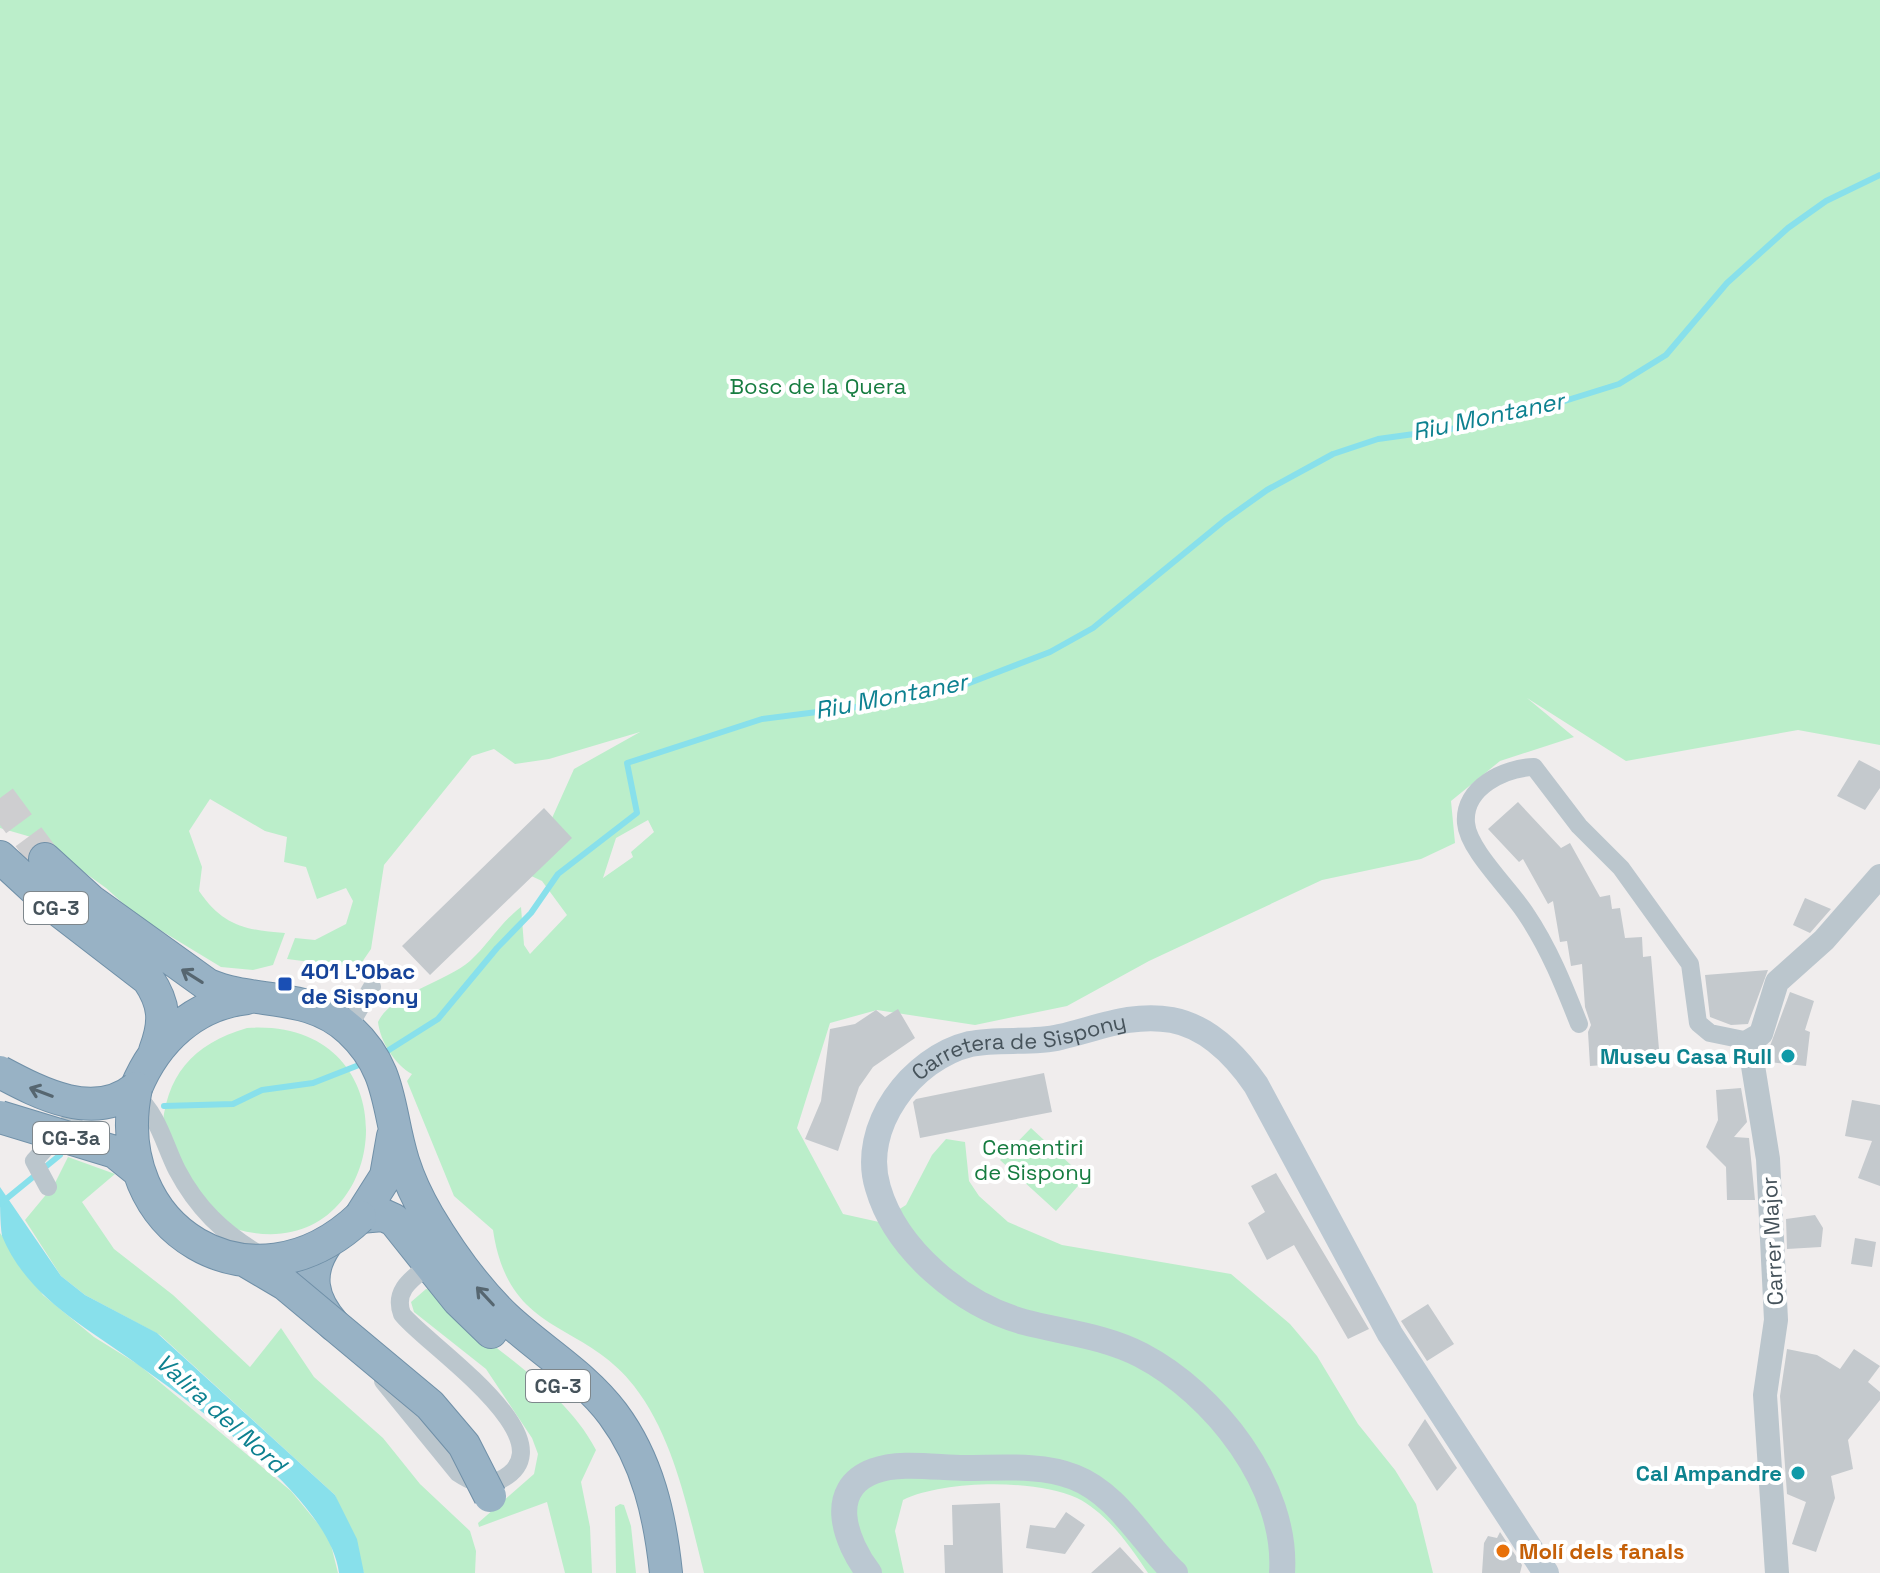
<svg xmlns="http://www.w3.org/2000/svg" width="1880" height="1573" font-family="'Space Grotesk',sans-serif">
	<style>
		.green { fill: #bbeeca; fill-rule: evenodd }
		.water { fill: #88e0eb }
		.lines { fill: none; stroke-linecap: round; stroke-linejoin: round }
		.stream { stroke: #88e0eb; stroke-width: 6 }
		.building { fill: #c4c9cd }
		.trunk-tunnel { stroke: #ceced0; stroke-width: 32; stroke-dasharray: 32 16; stroke-linecap: butt }
		.trunk-casing { stroke: #7090a8; stroke-width: 34 }
		.minor { stroke: #bbc6cd; stroke-width: 18 }
		.tertiary { stroke: #bbc6cd; stroke-width: 24 }
		.secondary { stroke: #bbc8d2; stroke-width: 26 }
		.trunk { stroke: #98b2c5; stroke-width: 32 }
		.trunk-bridge-casing { stroke: #7090a8; stroke-width: 34; stroke-linecap: butt }
		.trunk-bridge { stroke: #98b2c5; stroke-width: 32 }
		.oneway { stroke: #566670 }
		.transit-dot { fill: #1a4fb4; stroke: #fff; stroke-width: 3 }
		.culture-dot { fill: #0f9aa8; stroke: #fff; stroke-width: 3 }
		.food-dot { fill: #e8710a; stroke: #fff; stroke-width: 3 }
		.labels { text-anchor: middle; dominant-baseline: central; stroke-width: 8; stroke-linejoin: round; paint-order: stroke }
		.shield { fill: #fff; stroke: #7e878c; stroke-width: 2 }
		.shield-label { font-size: 20px; font-weight: bold; fill: #46535b }
		.park-label { font-size: 22px; fill: #167c40; stroke: #fff }
		.transit-label { font-size: 22px; font-weight: bold; fill: #164399; stroke: #fff; text-anchor: start }
		.street-label { font-size: 22px; fill: #46535b; stroke: #fff }
		.culture-label { font-size: 22px; font-weight: bold; fill: #0d838f; stroke: #fff; text-anchor: end }
		.food-label { font-size: 22px; font-weight: bold; fill: #c56008; stroke: #fff; text-anchor: start }
		.water-label { font-size: 24px; font-style: italic; fill: #0d8190; stroke: #fff }
	</style>
	<rect width="100%" height="100%" fill="#f0eded"/>
	<path class="green" d="M0 0H1880V745L1798 730 1626 761 1527 698 1574 737 1500 761 1451 801 1455 843 1421 859 1322 880 1149 961 1067 1006 975 1025 877 1010 830 1023 797 1128 843 1214 879 1222 906 1205 932 1155 946 1139 965 1142 969 1181 979 1196 1008 1222 1062 1245 1231 1274 1290 1324 1317 1356 1358 1424 1395 1470 1416 1504 1433 1573H1148C1130 1546 1107 1513 1077 1498 1036 1479 944 1480 903 1500L895 1531 904 1573H704C688 1511 674 1437 634 1386 582 1319 509 1337 493 1230L454 1196 407 1081 412 1074C395 1065 380 1041 378 1022 390 995 447 981 470 961 489 944 499 924 521 907L524 945 530 954 567 915 542 881 527 874 574 769 640 732 549 759 515 764 494 749 472 756 384 865 371 949 358 968 287 959 295 938 315 940 346 924 353 901 346 888 317 899 306 867 284 862 287 837 265 831 210 799 189 831 202 867 199 891C223 926 245 930 285 933L273 965 253 970 221 967 137 916 106 888 38 839 0 828ZM648 820 654 832 631 852 633 857 603 878 616 838Z
		M247 1028C430 1016 388 1295 216 1222L162 1133C165 1076 192 1044 247 1028Z
		M1031 1128 1085 1178 1056 1211 1000 1160Z
		M68 1157 115 1174 82 1202 114 1249 173 1295 250 1367 281 1328 314 1377 383 1438 420 1484 470 1531 476 1551 475 1573H364L335 1495 160 1335 85 1295 61 1276 25 1220 54 1185Z
		M0 1233 43 1295 94 1337 139 1365 291 1491 329 1537 338 1573H0Z
		M426 1289 432 1290C482 1347 561 1382 596 1450L581 1482 590 1527 592 1573H565L547 1502 479 1527 478 1523 534 1474 538 1454 532 1438 486 1369 414 1312 411 1302Z
		M620 1504 624 1505 631 1526 636 1573H616L615 1507Z"/>
	<path class="water" d="M0 1187 61 1276 85 1295 157 1333 335 1495 357 1539 364 1573H339C330 1500 199 1409 141 1367 90 1329 28 1299 2 1236 0 1223 0 1202 0 1187Z"/>
	<g class="lines">
		<path class="stream" d="M381 1055 438 1019 497 948 531 913 558 874 637 813 627 763 762 719 880 704 959 687 1050 652 1093 628 1225 520 1267 490 1333 454 1378 439 1472 426 1523 414 1619 384 1666 355 1727 283 1788 228 1826 201 1880 175
			M164 1106 233 1104 262 1090 313 1083 364 1063
			M0 1204 60 1155"/>
	</g>
	<path class="building" d="M1859 760 1880 771V788L1865 810 1837 796Z
		M1518 802 1561 848 1570 843 1600 897 1610 895 1612 909 1620 908 1625 938 1642 937 1643 957 1651 956 1660 1061 1590 1066 1588 1032 1591 1025 1585 1007 1582 964 1571 966 1567 941 1560 942 1553 901 1548 904 1523 859 1519 862 1488 829Z
		M544 808 572 838 430 975 402 946Z
		M1805 898 1831 909 1810 933 1793 925Z
		M1768 970 1748 1024 1731 1025 1710 1017 1705 975Z
		M1790 992 1814 1001 1805 1030 1810 1032 1806 1066 1769 1062 1770 1046Z
		M898 1009 915 1038 873 1067 859 1087 838 1151 805 1139 821 1101 830 1029 855 1024 876 1010 885 1017Z
		M1044 1073 1052 1112 920 1138 913 1102 916 1099Z
		M1741 1088 1747 1122 1734 1137 1749 1138 1755 1200H1727L1726 1167 1706 1147 1718 1120 1716 1090Z
		M1852 1100 1880 1105V1186L1858 1178 1872 1141 1845 1136Z
		M1276 1173 1369 1329 1348 1339 1294 1245 1267 1260 1248 1223 1265 1212 1251 1186Z
		M1815 1215 1823 1228 1821 1247 1787 1249 1786 1219Z
		M1855 1238 1876 1242 1872 1267 1851 1264Z
		M1428 1304 1454 1344 1427 1361 1401 1321Z
		M1787 1349 1817 1355 1840 1369 1854 1349 1880 1366 1868 1382 1880 1392V1400L1848 1440 1853 1469 1831 1476 1835 1498 1816 1552 1792 1544 1806 1502 1787 1494 1780 1396Z
		M1425 1419 1457 1468 1437 1491 1408 1445Z
		M1000 1503 1003 1573H945L944 1545H953L952 1505Z
		M1066 1512 1085 1525 1065 1554 1026 1548 1030 1525 1055 1528Z
		M1500 1532 1522 1565 1520 1573H1482L1484 1543 1488 1536 1497 1538Z
		M1120 1547 1144 1573H1091Z"/>
	<g class="lines">
		<path class="trunk-tunnel" d="M0 798 45 859"/>
		<defs>
			<path id="trunk" d="M0 857 52 905 148 979C165 1004 166 1022 155 1051
				M45 859 91 901 208 985C255 1005 308 991 350 1030 393 1070 387 1110 403 1161 409 1180 418 1199 428 1216 450 1253 474 1287 505 1317 540 1350 584 1375 613 1414 648 1461 660 1516 666 1573
				M136 1088C156 1040 194 1004 247 998
				M360 1217 383 1215 394 1220 458 1300 491 1332
				M360 1217 386 1176 393 1136
				M326 1244C306 1273 311 1299 334 1325"/>
		</defs>
		<use href="#trunk" class="trunk-casing"/>
		<path class="minor" d="M1579 1024C1564 986 1549 948 1526 914 1511 890 1468 850 1466 823 1463 787 1505 768 1534 767L1579 826 1621 868 1690 964 1698 1023 1710 1033 1749 1041
			M348 1028 372 987
			M135 1095C158 1114 164 1144 177 1170 197 1208 223 1233 259 1254
			M48 1187 34 1161 88 1101
			M383 1381 458 1473C470 1481 484 1488 498 1481 579 1444 421 1341 402 1314 393 1290 413 1278 429 1265"/>
		<path class="tertiary" d="M1777 1573 1765 1395 1776 1320 1768 1159 1749 1041 1761 1034 1777 982 1824 940 1880 876"/>
		<g class="secondary">
			<path d="M869 1573C846 1543 825 1489 874 1471 900 1461 938 1468 965 1468 1000 1468 1042 1464 1074 1477 1118 1494 1142 1542 1175 1573"/>
			<path id="s1" d="M1282 1573C1288 1486 1214 1393 1141 1355 1105 1336 1062 1332 1024 1322 962 1305 896 1250 878 1188 859 1127 912 1058 970 1044 999 1038 1031 1044 1060 1037 1099 1028 1131 1013 1172 1020 1209 1027 1236 1056 1256 1085L1390 1334 1546 1573"/>
		</g>
		<use href="#trunk" class="trunk"/>
		<defs>
			<path id="trunk-bridge" d="M0 1072C41 1094 95 1122 136 1088
				M136 1088C106 1231 253 1318 360 1217
				M0 1117 115 1152 136 1169
				M246 1261 285 1284 430 1405 464 1445 490 1496"/>
		</defs>
		<use href="#trunk-bridge" class="trunk-bridge-casing"/>
		<use href="#trunk-bridge" class="trunk-bridge"/>
	</g>
	<defs><path id="oneway-shaft" d="M-6 0H5M1.5-3L5.5 0L1.5 3" fill="none" stroke-width="1.6" stroke-linecap="round" stroke-linejoin="round" transform="scale(2)"/></defs>
	<g class="oneway">
		<use href="#oneway-shaft" transform="translate(192 976) rotate(-148)"/>
		<use href="#oneway-shaft" transform="translate(41 1092) rotate(-159)"/>
		<use href="#oneway-shaft" transform="translate(485 1296) rotate(-133)"/>
	</g>
	<rect class="transit-dot" x="277" y="976" width="16" height="16" rx="4"/>
	<g class="culture-dot">
		<circle cx="1788" cy="1056" r="8"/>
		<circle cx="1798" cy="1473" r="8"/>
	</g>
	<circle class="food-dot" cx="1503" cy="1551" r="8"/>
	<g class="labels">
		<g class="shield">
			<rect x="24" y="892" width="64" height="32" rx="6"/>
			<rect x="33" y="1122" width="76" height="32" rx="6"/>
			<rect x="526" y="1370" width="64" height="32" rx="6"/>
		</g>
		<g class="shield-label">
			<text x="56" y="908">CG-3</text>
			<text x="71" y="1138">CG-3a</text>
			<text x="558" y="1386">CG-3</text>
		</g>
		<g class="park-label">
			<text x="818" y="386">Bosc de la Quera</text>
			<text x="1033" y="1147">Cementiri<tspan x="1033" dy="25">de Sispony</tspan></text>
		</g>
		<g class="transit-label">
			<text x="301" y="971">401 L'Obac<tspan x="301" dy="25">de Sispony</tspan></text>
		</g>
		<g class="street-label">
			<text stroke="none"><textPath href="#s1" startOffset="836">Carretera de Sispony</textPath></text>
			<text transform="translate(1772 1241) rotate(-93)">Carrer Major</text>
		</g>
		<g class="culture-label">
			<text x="1772" y="1056">Museu Casa Rull</text>
			<text x="1782" y="1473">Cal Ampandre</text>
		</g>
		<g class="food-label">
			<text x="1519" y="1551">Molí dels fanals</text>
		</g>
		<g class="water-label">
			<text transform="translate(1488 416) rotate(-12)">Riu Montaner</text>
			<text transform="translate(891 696) rotate(-11)">Riu Montaner</text>
			<text transform="translate(221 1413) rotate(42)">Valira del Nord</text>
		</g>
	</g>
</svg>
